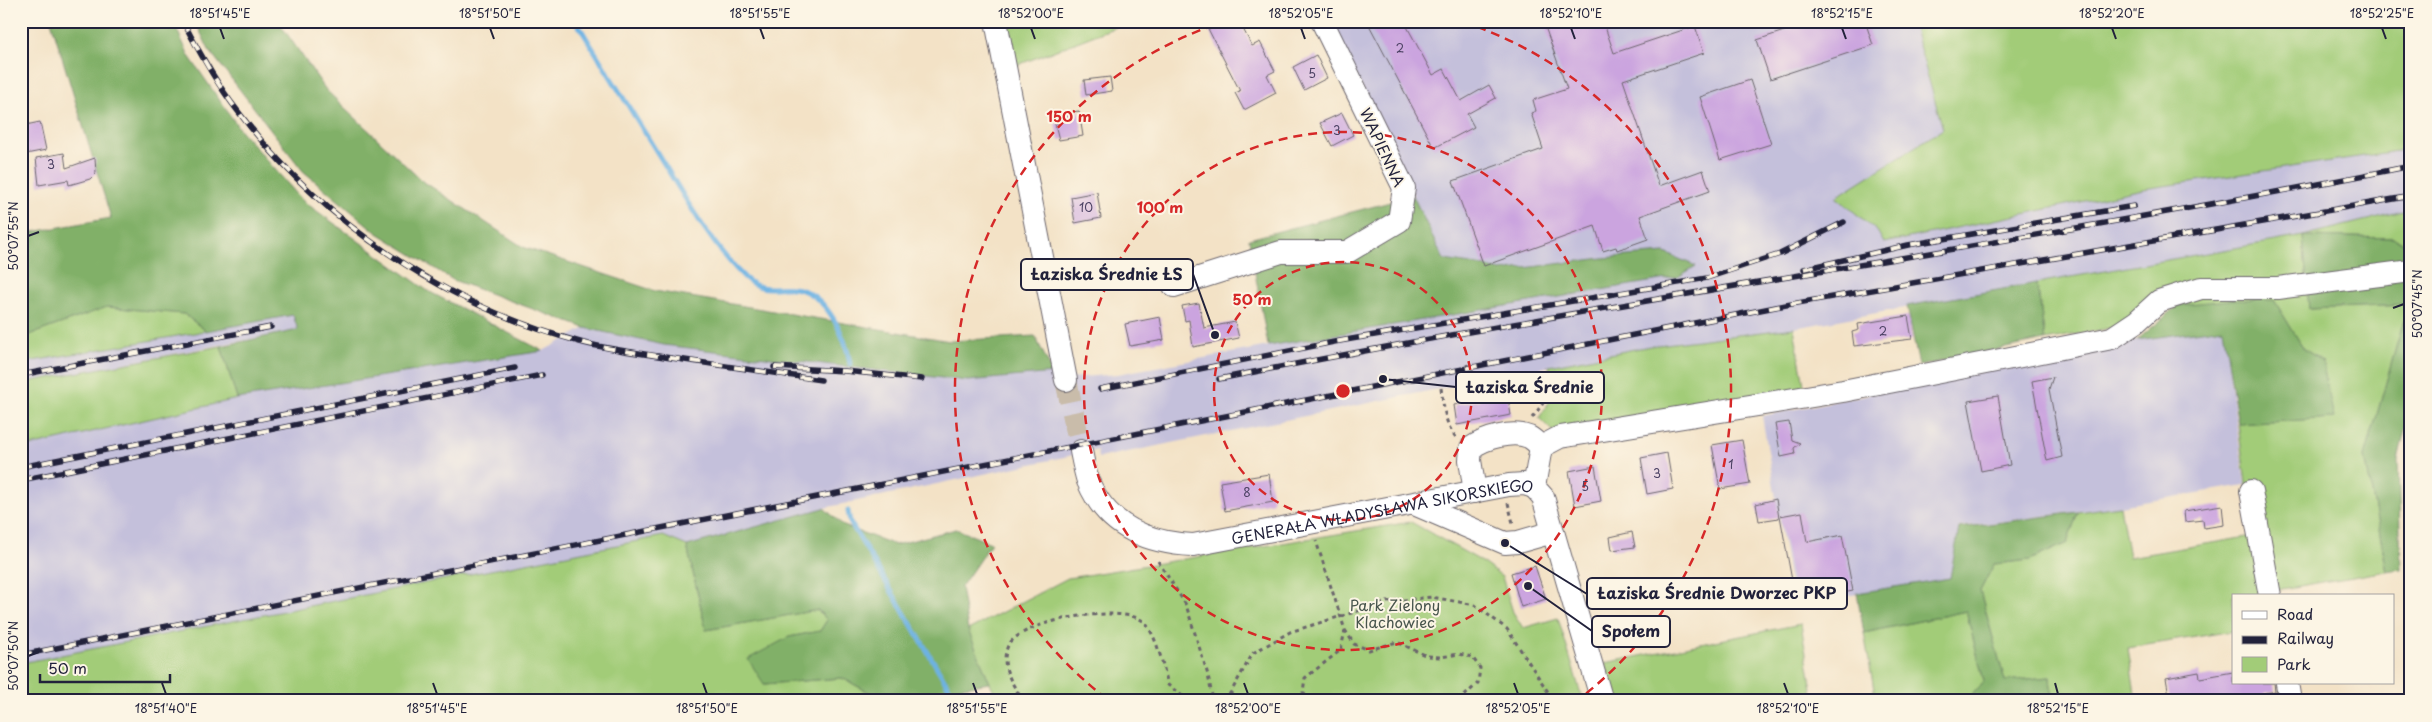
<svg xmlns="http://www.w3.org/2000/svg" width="2432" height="722" font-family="'Playpen Sans',sans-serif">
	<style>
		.industrial { fill: #c4c0db }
		.green { fill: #a2cc78; stroke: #62775a }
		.forest { fill: #81b068; stroke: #526952 }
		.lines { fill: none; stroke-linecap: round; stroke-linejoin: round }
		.stream { stroke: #6db2e3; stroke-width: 5 }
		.building { fill: #cba4df }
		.minor-tunnel { stroke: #c9bcaa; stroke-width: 22; stroke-dasharray: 22 11; stroke-linecap: butt }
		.minor-casing { stroke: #6b656c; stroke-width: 24 }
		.path { stroke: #6b656c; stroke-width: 3; stroke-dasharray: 4 4; stroke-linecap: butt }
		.minor { stroke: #fff; stroke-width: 22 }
		.rail-casing { stroke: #22223b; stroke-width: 5.5 }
		.rail { stroke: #fcf5e5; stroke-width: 4; stroke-dasharray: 11; stroke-linecap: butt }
		.ticks { fill: none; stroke: #22223b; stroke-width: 2 }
		.ring { fill: none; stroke: #d62828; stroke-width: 2.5; stroke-dasharray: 9 6 }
		.labels { text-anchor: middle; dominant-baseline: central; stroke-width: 4; stroke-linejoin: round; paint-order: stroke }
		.number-label { font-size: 12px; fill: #4c4264 }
		.street-label { font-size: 15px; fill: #22223b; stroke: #fcf5e5 }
		.park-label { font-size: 15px; fill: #48554d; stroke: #fcf5e5 }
		.centre { fill: #d62828; stroke: #fcf5e5; stroke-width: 2.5 }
		.ring-label { font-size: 15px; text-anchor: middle; font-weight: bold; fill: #d62828; stroke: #fcf5e5; stroke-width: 4; stroke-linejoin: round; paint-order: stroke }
		.leader { fill: none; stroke: #22223b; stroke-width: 2 }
		.callout-dot { fill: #22223b; stroke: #fcf5e5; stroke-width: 2 }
		.callout { fill: #fcf5e5; stroke: #22223b; stroke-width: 2 }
		.callout-label { font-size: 16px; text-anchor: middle; font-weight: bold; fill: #22223b }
		.neatline { fill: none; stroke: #22223b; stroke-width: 2 }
		.ticks-label { font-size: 12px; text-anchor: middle; fill: #22223b }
	</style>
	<rect width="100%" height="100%" fill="#fcf5e5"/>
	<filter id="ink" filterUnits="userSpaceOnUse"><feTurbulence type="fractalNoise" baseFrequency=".02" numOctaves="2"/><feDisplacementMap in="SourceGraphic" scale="10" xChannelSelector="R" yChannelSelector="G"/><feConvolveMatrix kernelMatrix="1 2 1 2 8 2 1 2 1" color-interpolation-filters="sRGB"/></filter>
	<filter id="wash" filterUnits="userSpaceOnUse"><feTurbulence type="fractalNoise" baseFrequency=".0096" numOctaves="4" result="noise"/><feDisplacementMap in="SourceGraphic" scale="20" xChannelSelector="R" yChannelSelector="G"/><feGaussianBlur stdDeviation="1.12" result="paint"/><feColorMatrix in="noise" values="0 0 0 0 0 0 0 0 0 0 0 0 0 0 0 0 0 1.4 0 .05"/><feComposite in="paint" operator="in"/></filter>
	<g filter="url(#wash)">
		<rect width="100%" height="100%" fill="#f3e2c6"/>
		<path class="industrial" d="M1330 21H1912L1943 129 1836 197 1877 231 1885 243 2143 189 2411 149V209L2303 236 1794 328 1650 346 1098 458 1097 450 824 508 687 546 663 536 21 663V448L237 399 543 351 585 328 664 345 968 381 1053 373 1058 379 1118 374 1339 333 1678 277 1603 258 1501 271 1484 266 1444 260Z
			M293 315 298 330 21 383V363Z
			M2223 328 2245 485 2120 506 1959 527 1950 578 1794 605 1762 416 2137 340Z"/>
		<path class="green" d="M1007 21H1131L1015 66Z
			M1912 21H2411V149L2143 189 1884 243 1877 231 1836 197 1943 129Z
			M2411 209V245L2393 238 2303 236 2309 309 2408 305 2365 457 2387 571 2276 590V596H2233V631L2128 648 2136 701H2052L2050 677 2005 681 1980 591 1994 564 2030 560 2067 543 2078 512 2120 506 2129 557 2253 536 2238 424 2333 418 2322 361 2304 349 2274 300 2179 305 2111 328 2045 340 2037 283 2303 236Z
			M107 307 184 314 206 331 21 363V338Z
			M1794 328 1805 391 1552 431 1539 418 1555 393 1549 366 1650 346Z
			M221 346 237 399 21 448V383Z
			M1411 522 1479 560 1502 577 1513 612 1523 628 1558 618 1583 701H999L990 683 968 630 1068 578Z
			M663 536 687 546 706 630 817 610 827 620 820 631 789 637 764 684 842 678 882 699 930 692 934 701H21V663Z
			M1966 611 1984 681 1967 701H1876L1864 633Z
			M1801 624 1814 701H1617L1605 663Z"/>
		<path class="forest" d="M51 21H173L189 56 241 131 303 201 428 291 543 351 237 399 221 346 298 330 293 315 206 331 184 314 107 307 21 338V234L111 218Z
			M195 21H278L326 90 421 180 523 247 655 291 950 341 1035 336 1053 373 968 381 664 345 585 328 453 280 376 232 303 171 209 50Z
			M1413 196 1444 260 1484 266 1501 271 1603 258 1665 253 1696 266 1678 277 1268 346 1249 239Z
			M2303 236 2393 238 2411 245V403L2398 460 2401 569 2387 571 2365 457 2408 305 2309 309Z
			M2037 283 2045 340 1919 366 1907 306Z
			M2238 299 2274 300 2304 349 2322 361 2334 418 2238 424 2223 328 2137 340 2179 305Z
			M824 508 844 526 895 545 956 529 991 543 961 587 968 630 990 683 882 699 842 678 764 684 748 659 789 637 820 631 827 620 818 610 706 630 687 546Z
			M2078 512 2067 543 2030 560 1994 564 1980 591 2005 681 2050 677 2052 701H1967L1984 681 1966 611 1864 633 1857 593 1950 578 1959 528Z"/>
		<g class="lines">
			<path class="stream" d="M576 21C606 70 636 118 666 167 688 203 714 248 745 278 765 296 779 283 799 289 828 297 846 337 850 364
				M848 511 850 522 957 701"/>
		</g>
		<g id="blocks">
			<path class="building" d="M1204 21H1239L1252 46 1260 42 1275 71 1267 75 1276 93 1244 110 1235 93 1240 91Z
				M1367 21H1404L1433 75 1444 69 1461 101 1489 85 1496 98 1467 114 1474 127 1434 148Z
				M1543 21H1603L1614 53 1695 26 1704 53 1623 80 1659 186 1703 170 1710 191 1640 216 1648 239 1617 250 1616 247 1603 251 1595 226 1484 266 1453 181 1543 149 1531 113 1536 111 1533 100 1567 89Z
				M1814 21H1865L1873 45 1770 79 1757 40Z
				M1316 55 1327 78 1304 90 1293 67Z
				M1110 77 1112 91 1086 95 1084 80Z
				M1750 80 1771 144 1720 160 1700 97Z
				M1079 111 1083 136 1059 140 1055 124 1059 123 1057 114Z
				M1342 113 1353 135 1332 146 1320 123Z
				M40 122 46 150 21 155V126Z
				M64 153 66 168 95 158 96 173 90 179 69 185 68 180 39 185 36 158Z
				M1097 192 1101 218 1075 223 1071 197Z
				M1199 303 1204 328 1235 322 1239 338 1193 347 1189 320 1185 321 1182 306Z
				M1908 316 1912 339 1854 346 1852 332 1859 330 1858 324Z
				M1160 317 1164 340 1130 346 1125 324Z
				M2053 377 2049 389 2062 457 2047 461 2032 381Z
				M1537 379 1540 392 1508 398 1511 415 1457 425 1454 405 1480 400 1477 388Z
				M1998 396 2010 465 1981 471 1968 401Z
				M1789 422 1792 440 1800 443 1794 448 1795 454 1781 457 1775 424Z
				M1742 440 1750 484 1720 489 1712 445Z
				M1667 453 1673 489 1647 494 1641 458Z
				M1595 466 1601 501 1575 506 1569 471Z
				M1269 474 1273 502 1225 511 1220 482Z
				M1776 499 1779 518 1759 521 1756 504Z
				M2222 505 2224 525 2204 528 2203 520 2185 522 2184 511Z
				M1802 512 1807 542 1842 535 1853 591 1796 602 1780 516Z
				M1632 532 1635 547 1612 550 1610 537Z
				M1535 566 1546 599 1521 607 1511 573Z
				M2199 672 2200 678 2233 672V683H2274L2275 691 2265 693 2266 699 2256 701H2242L2241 697 2221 701H2170L2166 678Z"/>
		</g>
	</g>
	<g filter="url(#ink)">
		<use href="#blocks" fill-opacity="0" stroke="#6b656c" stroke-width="1"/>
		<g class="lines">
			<path class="minor-tunnel" d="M1066 380 1081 451"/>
			<defs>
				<g id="minor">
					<path d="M996 21 1066 380"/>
					<path d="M1174 286 1281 252H1347L1399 221 1404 188 1322 21"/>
					<path id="s1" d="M1081 451C1083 461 1085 472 1088 481 1107 527 1148 543 1193 545L1509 485 1524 484 1534 487"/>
					<path d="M1534 487 1541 447 1560 437 1843 391 2112 338 2136 322 2159 301 2201 288H2278L2411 271"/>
					<path d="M1534 487 1543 497 1602 701"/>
					<path d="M2251 491 2270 596"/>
					<path d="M1475 492 1470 460 1471 448C1485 438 1512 430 1529 437 1533 439 1538 444 1541 447"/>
					<path d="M1414 504 1505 543 1518 542 1553 532"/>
					<path d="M2287 683 2290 701"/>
				</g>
			</defs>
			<use href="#minor" class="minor-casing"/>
			<path class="path" d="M1467 364 1469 372
				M1441 388C1444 406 1444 425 1457 438
				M1532 418C1550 394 1551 396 1545 367
				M1508 503 1513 523
				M1158 561 1186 605 1208 675 1213 701
				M1345 630 1354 644 1369 650 1397 642 1427 656 1441 657 1459 654 1472 657 1480 668 1478 683 1459 701
				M1231 692 1232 701
				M1023 701C1013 684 1000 668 1007 648 1017 620 1120 604 1143 621 1156 632 1164 669 1168 685L1189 701
				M1224 701 1231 692 1253 653 1290 632 1387 602 1432 597 1475 605 1507 629 1554 701
				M1310 701 1303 692 1305 678 1341 650 1345 630 1316 541"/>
			<use href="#minor" class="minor"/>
			<defs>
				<path id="rail" d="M183 21C199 52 216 83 237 110 321 222 446 306 580 342 610 350 641 353 671 358 721 365 771 373 821 380
					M1804 269 1908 245 2134 206
					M774 367 845 371 922 379
					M21 375 271 327
					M1219 379C1615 300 2015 245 2411 166
					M1100 389 1334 342 1707 278 1780 254 1844 222
					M21 467 515 368
					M21 480 542 375
					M21 655 1664 329 1786 305 2411 196"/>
			</defs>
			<use href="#rail" class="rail-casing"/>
			<use href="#rail" class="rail"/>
		</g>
	</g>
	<path class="ticks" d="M220 28 224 39M490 28 494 39M760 28 764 39M1031 28 1035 39M1301 28 1305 39M1571 28 1575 39M1842 28 1846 39M2112 28 2116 39M2382 28 2386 39M28 236 39 232M2393 308 2404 304M28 656 39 652M162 683 166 694M433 683 437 694M703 683 707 694M973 683 977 694M1244 683 1248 694M1514 683 1518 694M1784 683 1788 694M2055 683 2058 694"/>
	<g class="ring">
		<circle cx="1343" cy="391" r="129"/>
		<circle cx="1343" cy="391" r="259"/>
		<path d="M1107 699A388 388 0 0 1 1223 22M1463 22A388 388 0 0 1 1579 699"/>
	</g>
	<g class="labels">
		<g class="number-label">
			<text x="1400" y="48">2</text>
			<text x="1312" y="73">5</text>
			<text x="1337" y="130">3</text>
			<text x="51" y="164">3</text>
			<text x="1086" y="207">10</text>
			<text x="1883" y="331">2</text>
			<text x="1731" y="464">1</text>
			<text x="1657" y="473">3</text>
			<text x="1585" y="486">5</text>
			<text x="1247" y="492">8</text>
		</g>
		<g class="street-label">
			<text transform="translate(1383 147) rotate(65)">WAPIENNA</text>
			<text stroke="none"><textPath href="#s1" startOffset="354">GENERAŁA WŁADYSŁAWA SIKORSKIEGO</textPath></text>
		</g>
		<g class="park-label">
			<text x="1395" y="604">Park Zielony<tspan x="1395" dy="17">Klachowiec</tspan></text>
		</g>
	</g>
	<circle cx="1343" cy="391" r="8" class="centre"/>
	<g class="ring-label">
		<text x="1069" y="122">150 m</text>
		<text x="1160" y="213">100 m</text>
		<text x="1252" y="305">50 m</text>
	</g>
	<path class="leader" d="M1215 335L1193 274M1383 379L1456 387M1505 543L1587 594M1528 586L1592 631"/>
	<g class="callout-dot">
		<circle cx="1215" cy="335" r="5"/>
		<circle cx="1383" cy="379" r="5"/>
		<circle cx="1505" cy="543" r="5"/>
		<circle cx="1528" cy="586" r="5"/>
	</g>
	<g class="callout">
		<rect x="1021" y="259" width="172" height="31" rx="5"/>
		<rect x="1456" y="372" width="148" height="31" rx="5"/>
		<rect x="1587" y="578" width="260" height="31" rx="5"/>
		<rect x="1592" y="616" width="78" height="31" rx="5"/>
	</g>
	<g class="callout-label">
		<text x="1107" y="280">Łaziska Średnie ŁS</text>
		<text x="1530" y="393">Łaziska Średnie</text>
		<text x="1717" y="599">Łaziska Średnie Dworzec PKP</text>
		<text x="1631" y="637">Społem</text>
	</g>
	<rect width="2432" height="722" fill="none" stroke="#fcf5e5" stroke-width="55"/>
	<rect x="2232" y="594" width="162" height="90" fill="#fcf5e5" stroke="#a5a1a1"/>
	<rect x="2242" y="611" width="25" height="8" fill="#ffffff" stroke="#a5a1a1"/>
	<text x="2277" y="620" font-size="15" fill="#22223b">Road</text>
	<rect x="2242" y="636" width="25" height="8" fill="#22223b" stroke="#a5a1a1"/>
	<text x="2277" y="644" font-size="15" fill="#22223b">Railway</text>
	<rect x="2242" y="657" width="25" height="15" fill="#a2cc78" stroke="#a5a1a1"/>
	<text x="2277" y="670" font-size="15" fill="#22223b">Park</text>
	<path d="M40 674v8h130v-8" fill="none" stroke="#22223b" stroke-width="2.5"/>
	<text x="48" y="674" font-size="15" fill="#22223b" stroke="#fcf5e5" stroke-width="4" paint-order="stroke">50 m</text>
	<rect x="28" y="28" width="2376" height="666" class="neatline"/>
	<g class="ticks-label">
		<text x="220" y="18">18°51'45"E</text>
		<text x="490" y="18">18°51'50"E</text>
		<text x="760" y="18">18°51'55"E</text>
		<text x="1031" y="18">18°52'00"E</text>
		<text x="1301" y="18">18°52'05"E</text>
		<text x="1571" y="18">18°52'10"E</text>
		<text x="1842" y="18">18°52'15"E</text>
		<text x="2112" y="18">18°52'20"E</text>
		<text x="2382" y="18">18°52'25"E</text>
		<text transform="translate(14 236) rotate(-90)" y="4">50°07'55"N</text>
		<text transform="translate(2418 304) rotate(-90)" y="4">50°07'45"N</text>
		<text transform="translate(14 656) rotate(-90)" y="4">50°07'50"N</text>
		<text x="166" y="713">18°51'40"E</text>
		<text x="437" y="713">18°51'45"E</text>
		<text x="707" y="713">18°51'50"E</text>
		<text x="977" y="713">18°51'55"E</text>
		<text x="1248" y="713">18°52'00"E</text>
		<text x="1518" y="713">18°52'05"E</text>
		<text x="1788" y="713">18°52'10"E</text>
		<text x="2058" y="713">18°52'15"E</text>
	</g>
</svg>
